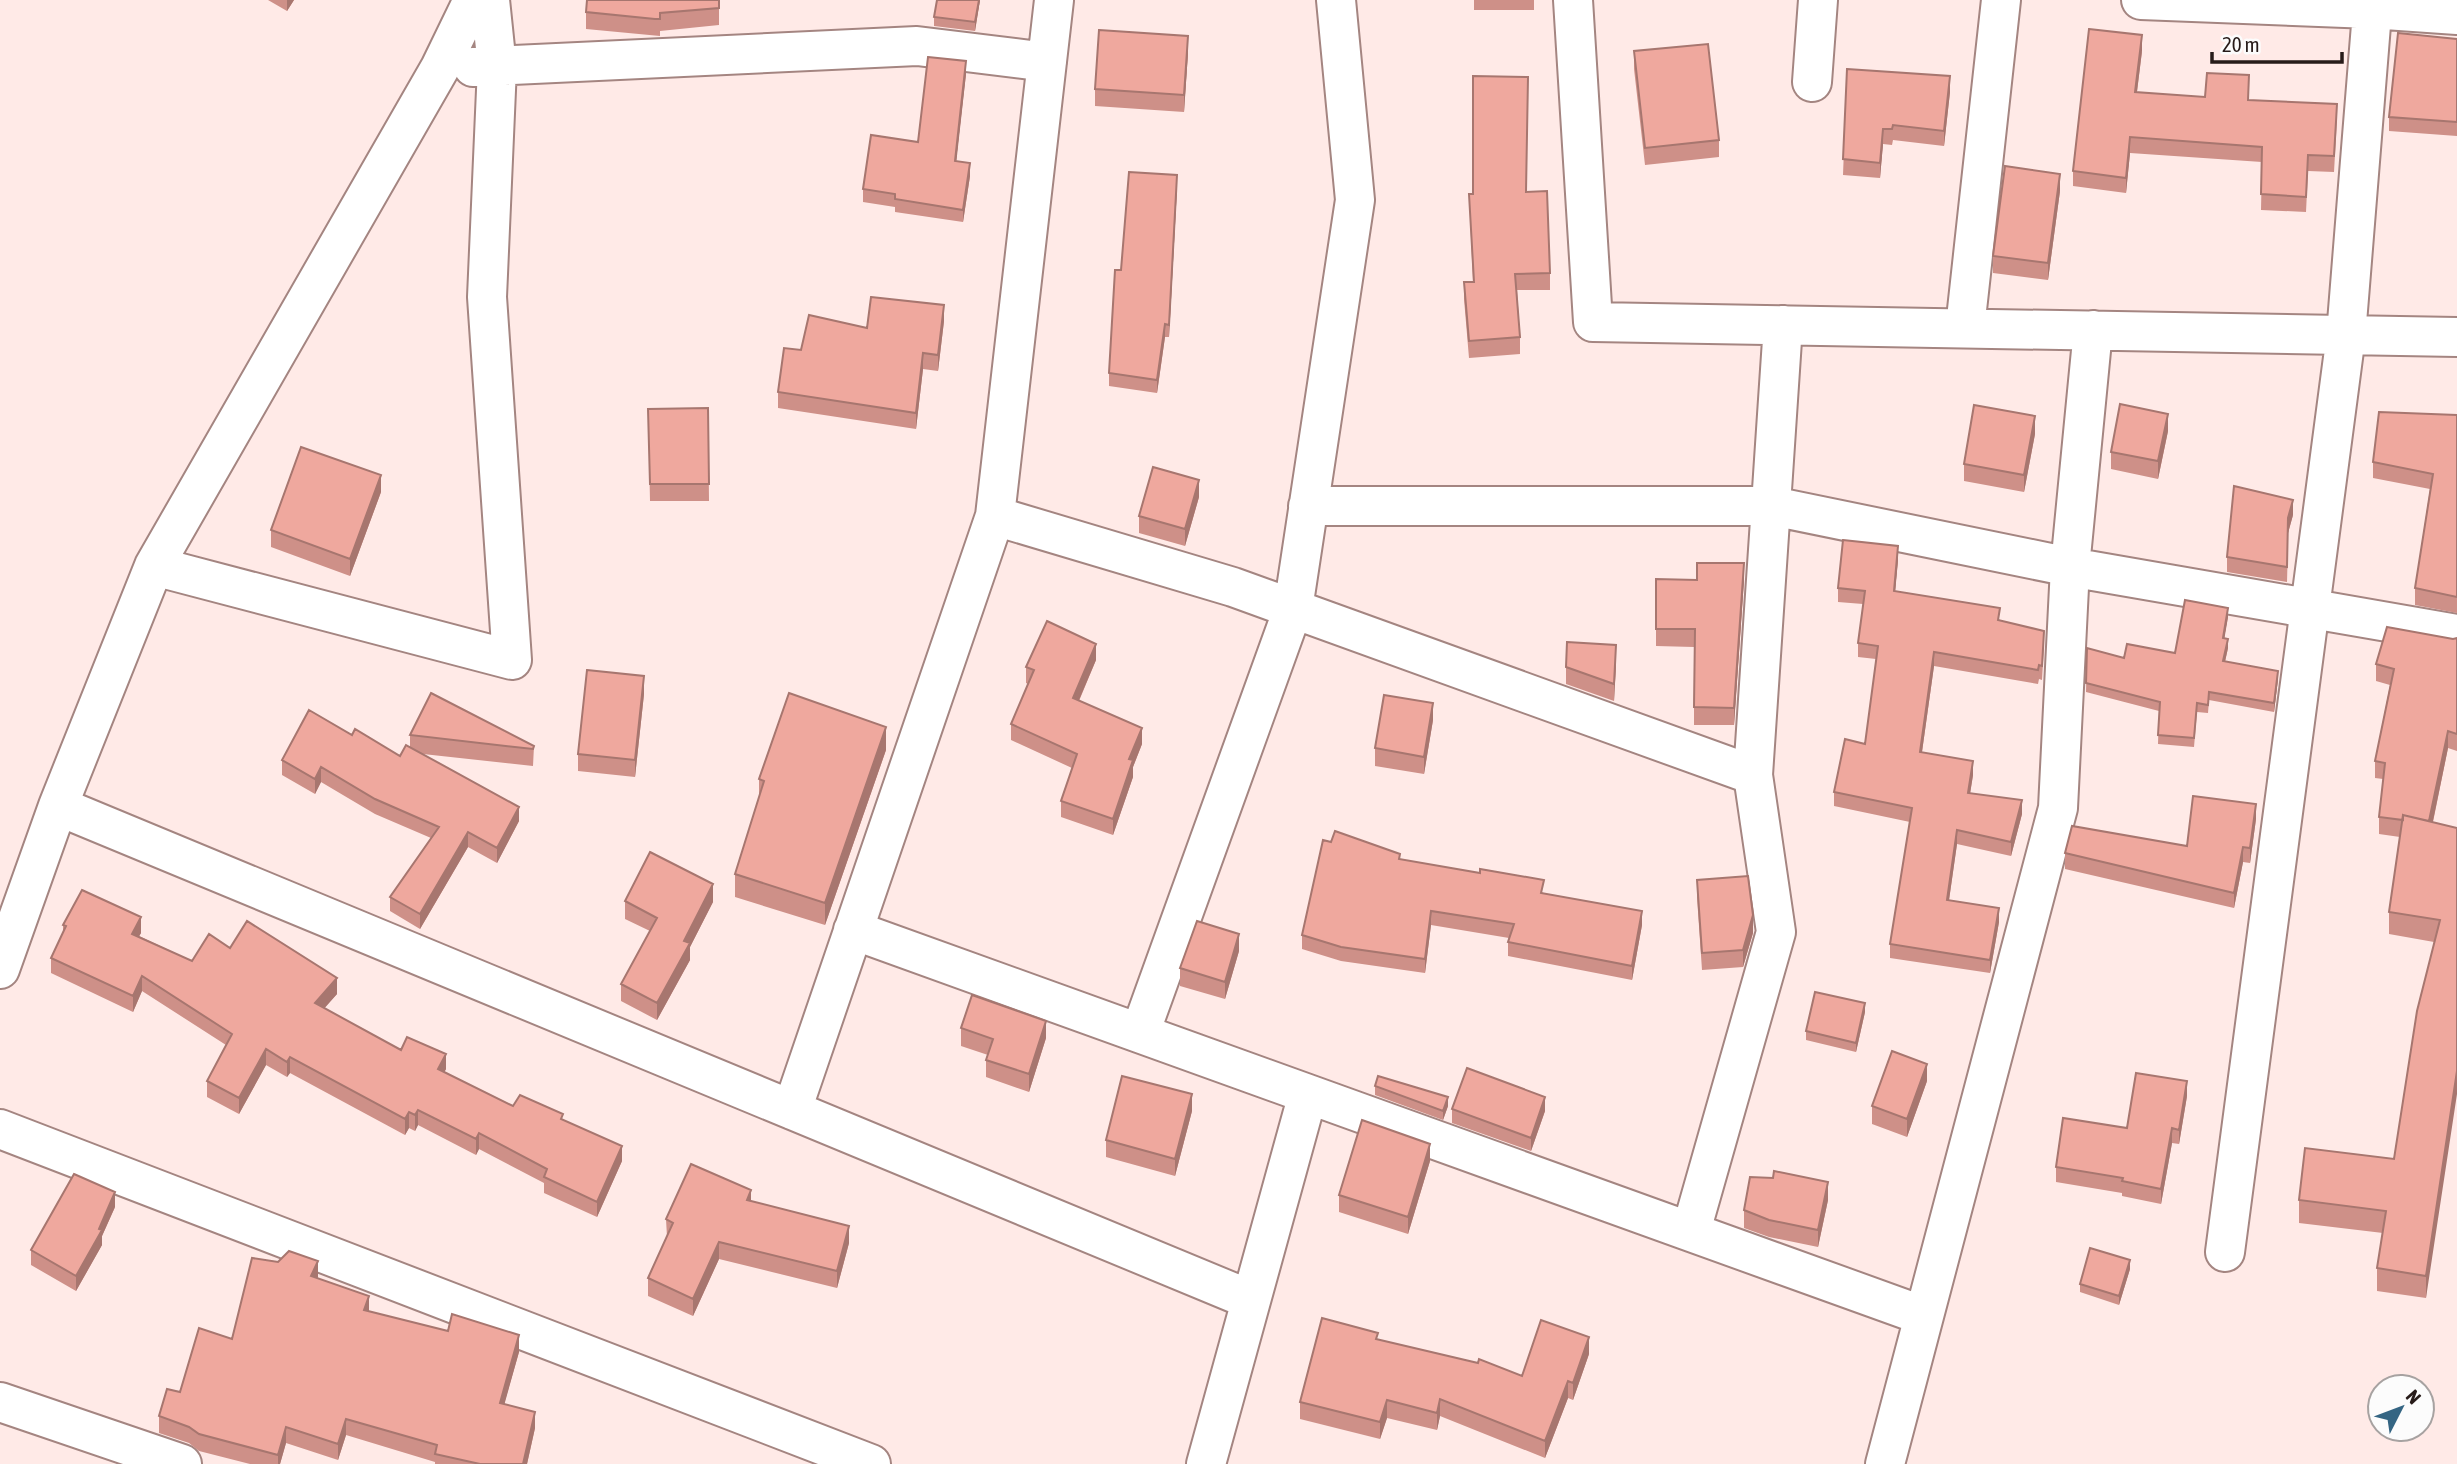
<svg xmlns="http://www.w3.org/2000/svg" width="2457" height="1464" font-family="'Asap Condensed',sans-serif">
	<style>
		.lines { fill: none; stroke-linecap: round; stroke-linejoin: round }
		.minor-casing { stroke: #a48581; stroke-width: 42 }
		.minor { stroke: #fff; stroke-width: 38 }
		.wall { fill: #ce9088 }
		.shaded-wall { fill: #a7766f }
		.building { fill: #efa89e; stroke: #a7766f; stroke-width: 2 }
	</style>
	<rect width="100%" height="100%" fill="#ffeae7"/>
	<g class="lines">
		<defs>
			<path id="minor" d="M1573 0 1593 322 2457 337
				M2141 0 2371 9 2457 15
				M473 67 917 46 1047 62
				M1812 82 1818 0
				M1965 328 2001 0
				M1308 506H1772L2070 567 2457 634
				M995 516 1233 587 1753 775
				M154 566 512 660 487 297 497 67 490 0
				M58 806 1251 1300
				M853 930 1924 1316
				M0 969 58 806 154 566 440 68 473 0
				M1140 1033 1293 609 1355 200 1336 0
				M792 1110 995 516 1054 0
				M0 1129 871 1464
				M1691 1231 1776 932 1753 775 1783 325
				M2225 1252 2346 335 2373 0
				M0 1402 182 1464
				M1206 1464 1308 1094
				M1885 1464 2058 808 2070 567 2093 330"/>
		</defs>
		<use href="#minor" class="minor-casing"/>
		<use href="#minor" class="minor"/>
	</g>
	<path class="wall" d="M268 0H294L287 11Z
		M980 0 975 31 934 26V17Z
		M1474 0H1534V10H1474Z
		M719 8V25L660 31V36L586 29V12Z
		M2457 39V136L2389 131V117Z
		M1634 51 1719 140V157L1645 165 1634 69Z
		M2142 51 2137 92 2337 119 2334 172 2308 171 2306 212 2261 210 2262 162 2130 153 2126 193 2073 186V171Z
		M1188 53 1184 112 1095 106V89Z
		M1847 69 1950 92 1944 146 1893 140 1892 145 1883 144 1880 178 1843 175Z
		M966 74 956 161 970 176 963 222 895 212V207L863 202V189L918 142Z
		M1177 188 1169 337H1165L1157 393 1109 386V373L1121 270Z
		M2060 191 2048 280 1993 273V256Z
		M1527 192 1550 273V290H1517L1520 337V354L1469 358 1464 299V282H1473L1469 194Z
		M944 321 938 371 923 369 916 429 778 408V392L801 350 867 328Z
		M708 408 709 501H650L648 409Z
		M2457 415V613L2415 605V588L2430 489 2373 478V462Z
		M2168 431 2158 479 2111 469V452Z
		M2035 434 2024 492 1964 481V464Z
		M381 492 350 576 271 547V530Z
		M1199 497 1185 546 1139 533V516Z
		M2293 515 2288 533 2287 582 2227 572V557Z
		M1898 560 1895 591 2000 620 2044 645 2042 680 2039 679 2038 684 1934 666 1922 752 1973 775 1970 793 2022 814 2011 856 1957 844 1949 900 1999 922 1990 973 1890 958V944L1910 822 1834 806V792L1865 744 1876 659 1858 657V643L1863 604 1838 602V588Z
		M1656 579 1744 580 1734 725H1694V647L1656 646Z
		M2228 617 2224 638 2228 648 2225 662 2278 679 2274 712 2209 700 2208 713 2197 712 2194 747 2158 744 2159 711 2086 692 2087 648 2124 658 2175 653Z
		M2457 638V751L2448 748 2433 822 2457 828 2426 1298 2377 1291V1268L2383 1233 2299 1223V1200L2394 1159 2434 942 2389 934V912L2400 837 2379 834V817L2383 779 2375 778V761L2390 685 2376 681V664Z
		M1096 660 1079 701 1142 744 1133 767V777L1113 835 1061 817V801L1072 768 1011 740V724L1028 684 1026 683V667Z
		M1616 663 1614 701 1566 684V667Z
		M644 694 635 777 578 771V754Z
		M1433 720 1424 774 1375 766V748Z
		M352 735 400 756 410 747V735L534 746 533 766 423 754 519 821 497 863 468 847 420 929 390 911V897L431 838 375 814 321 782 315 794 282 775V760Z
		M886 750 825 925 735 897V874L759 798V779Z
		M2256 819 2250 863 2243 862 2234 908 2065 869V853L2187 846Z
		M1400 859 1544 893 1642 925 1632 980 1508 956V942L1509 938 1431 925 1425 973 1341 961 1302 949V935Z
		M1697 880 1753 933 1743 967 1702 970 1697 897Z
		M625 901 713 902 690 947V960L657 1020 621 1001V984L650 931 625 919Z
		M63 925 141 933 139 936 192 961 230 948 337 994 324 1008 401 1050 446 1069 444 1072 513 1106 563 1120 622 1161 597 1217 544 1193V1183L479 1149 476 1155 418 1125 415 1131 409 1128 405 1135 290 1073 287 1077 266 1065 239 1114 207 1097V1081L226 1045 142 991 133 1012 51 973V958L63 933Z
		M1239 951 1225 999 1180 986V968Z
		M1865 1012 1856 1052 1806 1040V1031Z
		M961 1028 1046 1038 1029 1092 986 1077V1060L988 1055 961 1046Z
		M1927 1081 1907 1137 1872 1124V1106Z
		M1375 1086 1448 1106 1443 1120 1375 1095Z
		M2187 1096 2179 1144 2172 1143 2161 1204 2122 1196V1193L2056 1182V1167Z
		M1452 1109 1545 1111 1531 1151 1452 1123Z
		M1192 1111 1175 1176 1106 1157V1140Z
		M1430 1161 1408 1234 1339 1212V1195Z
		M1828 1200 1818 1247 1769 1237 1744 1228V1210Z
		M751 1201 849 1243 837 1288 719 1259 693 1316 648 1296V1278L667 1237 666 1219Z
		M115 1207 102 1236V1245L76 1291 31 1265V1250Z
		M2130 1269 2119 1305 2080 1292V1284Z
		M318 1277 317 1278 369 1311 519 1352 504 1404 535 1428 527 1464H435V1462L346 1435 338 1460 286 1443 280 1464H250L199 1451 189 1443 159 1433V1416L180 1392 232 1339Z
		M1378 1340 1522 1376 1589 1354 1573 1400 1568 1398 1545 1458 1440 1416 1437 1430 1387 1418 1380 1439 1300 1419V1402Z"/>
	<path class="shaded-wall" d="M287 0H294L287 11Z
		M979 0H980L975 31V22Z
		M2142 35V51L2135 107V92Z
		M1188 36V53L1184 112V95Z
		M966 61V74L955 174V161Z
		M1950 76V92L1944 146V131Z
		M1883 129V144L1880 178V163Z
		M2130 137V153L2126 193V178Z
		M970 163V176L963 222V210Z
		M2060 174V191L2048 280V263Z
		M1177 175V188L1169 337V325Z
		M944 305V321L938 371V355Z
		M1165 324V337L1157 393V380Z
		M923 353V369L916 429V413Z
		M2168 414V431L2158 479V461Z
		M2035 416V434L2024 492V475Z
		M381 475V492L350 576V559Z
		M1199 480V497L1185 546V529Z
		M2293 500V515L2288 533 2287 582 2288 518Z
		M1898 546V560L1894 605V591Z
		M1744 563V580L1734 725V708Z
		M2228 608V617L2223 647V638Z
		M2228 639V648L2223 670V661Z
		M1096 644V660L1073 714V698Z
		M1616 645V663L1614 701V684Z
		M1934 652V666L1920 766V752Z
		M2278 671V679L2274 712V703Z
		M644 676V694L635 777V760Z
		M1433 703V720L1424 774V757Z
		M886 727V750L825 925V903Z
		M1142 728V744L1133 767V777L1113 835V819L1129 759Z
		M2448 731V748L2429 840V823Z
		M1973 761V775L1968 807V793Z
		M321 767V782L315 794V779Z
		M2022 800V814L2011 856V842Z
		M2256 804V819L2250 863V848Z
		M519 807V821L497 863V848Z
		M1957 830V844L1947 914V900Z
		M468 832V847L420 929V914Z
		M2243 847V862L2234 908V893Z
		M713 884V902L690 947V960L657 1020V1003L684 941Z
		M1999 908V922L1990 973V960Z
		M1431 911V925L1425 973V959Z
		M1642 911V925L1632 980V966Z
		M1753 915V933L1743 967V950Z
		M141 917V933L132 949V934Z
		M1239 934V951L1225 999V982Z
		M142 976V991L133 1012V996Z
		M337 978V994L315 1019V1003Z
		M1865 1003V1012L1856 1052V1043Z
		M1046 1021V1038L1029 1092V1074Z
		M266 1049V1065L239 1114V1098Z
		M446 1054V1069L438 1085V1069Z
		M290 1057V1073L287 1077V1062Z
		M1927 1064V1081L1907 1137V1119Z
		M2457 1071V1094L2426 1298V1276Z
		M2187 1081V1096L2179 1144V1130Z
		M1192 1094V1111L1175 1176V1159Z
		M1448 1097V1106L1443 1120V1111Z
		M1545 1097V1111L1531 1151V1138Z
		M418 1110V1125L415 1131V1115Z
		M409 1112V1128L405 1135V1119Z
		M2172 1128V1143L2161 1204V1189Z
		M479 1133V1149L476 1155V1139Z
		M1430 1144V1161L1408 1234V1217Z
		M622 1146V1161L597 1217V1202Z
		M1828 1182V1200L1818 1247V1230Z
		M751 1190V1207L747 1200Z
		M115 1192V1207L102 1236V1245L76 1291V1276L99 1229Z
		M849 1226V1243L837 1288V1271Z
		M719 1242V1259L693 1316V1299Z
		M2130 1260V1269L2119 1305V1296Z
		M318 1261V1277L311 1293V1276Z
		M369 1296V1313L364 1310Z
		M519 1335V1352L500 1420V1403Z
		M1589 1337V1354L1573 1400V1383Z
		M1568 1381V1398L1545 1458V1441Z
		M1440 1399V1416L1437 1430V1413Z
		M1387 1400V1418L1380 1439V1422Z
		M535 1412V1428L527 1464H523Z
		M346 1419V1435L338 1460V1444Z
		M286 1427V1443L280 1464H278V1455Z"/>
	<path class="building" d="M587 0H719V8L660 13V19H655L586 12Z
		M937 0H979L975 22 934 17Z
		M2089 29 2142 35 2135 92 2205 97 2207 73 2249 75 2248 100 2337 104 2334 156 2308 155 2306 197 2261 194 2262 147 2130 137 2126 178 2073 171Z
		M1099 30 1188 36 1184 95 1095 89Z
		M2398 33 2457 39V122L2389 117Z
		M1708 44 1719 140 1645 148 1634 51Z
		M928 57 966 61 955 161 970 163 963 210 895 199V194L863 189 871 135 918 142Z
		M1847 69 1950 76 1944 131 1893 125 1892 129H1883L1880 163 1843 159Z
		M1473 76 1528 77 1526 192 1547 191 1550 273 1515 274 1520 337 1469 341 1464 282H1474L1469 194H1473Z
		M2005 166 2060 174 2048 263 1993 256Z
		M1129 172 1177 175 1169 325 1165 324 1157 380 1109 373 1115 270H1121Z
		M871 297 944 305 938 355 923 353 916 413 778 392 784 348 801 350 809 315 867 328Z
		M2120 404 2168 414 2158 461 2111 452Z
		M1974 405 2035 416 2024 475 1964 464Z
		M708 408 709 484H650L648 409Z
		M2379 412 2457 415V597L2415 588 2433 474 2373 462Z
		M301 447 381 475 350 559 271 530Z
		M1153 467 1199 480 1185 529 1139 516Z
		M2234 486 2293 500 2288 518 2287 567 2227 557Z
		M1843 540 1898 546 1894 591 2000 608 1998 620 2044 631 2042 666 2039 665 2038 670 1934 652 1920 752 1973 761 1968 793 2022 800 2011 842 1957 830 1947 900 1999 908 1990 960 1890 944 1912 808 1834 792 1845 739 1865 744 1878 646 1858 643 1865 591 1838 588Z
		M1697 563H1744L1734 708 1694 707 1695 629H1656V579L1697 580Z
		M2185 600 2228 608 2223 638 2228 639 2223 661 2278 671 2274 703 2209 692 2208 705 2197 703 2194 738 2158 735 2160 702 2086 683 2087 648 2124 658 2127 644 2175 653Z
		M1047 621 1096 644 1073 698 1142 728 1129 759 1133 760 1113 819 1061 801 1077 754 1011 724 1034 670 1026 667Z
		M2387 627 2453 639 2457 638V734L2448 731 2429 821 2403 815V820L2379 817 2385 763 2375 761 2394 669 2376 664Z
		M1567 642 1616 645 1614 684 1566 667Z
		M587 670 644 676 635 760 578 754Z
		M431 693 534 746 533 749 410 735Z
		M789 693 886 727 825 903 735 874 764 781 759 779Z
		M1384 695 1433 703 1424 757 1375 748Z
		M309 710 352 735 355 729 400 756 406 745 519 807 497 848 468 832 420 914 390 897 439 827 375 799 321 767 315 779 282 760Z
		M2193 796 2256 804 2250 848 2243 847 2234 893 2065 853 2072 826 2187 846Z
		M2403 815 2457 828V1071L2426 1276 2377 1268 2386 1211 2299 1200 2305 1148 2394 1159 2417 1011 2440 920 2389 912Z
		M1335 831 1400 854 1399 859 1480 873V869L1544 880 1541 893 1642 911 1632 966 1508 942 1514 924 1431 911 1425 959 1341 947 1302 935 1323 840 1331 842Z
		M650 852 713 884 684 941 690 943 657 1003 621 984 657 918 625 901Z
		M1748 876 1753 915 1743 950 1702 953 1697 880Z
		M82 890 141 917 132 934 192 961 209 934 230 948 247 921 337 978 315 1003 401 1050 407 1037 446 1054 438 1069 513 1106 520 1095 563 1114 561 1119 622 1146 597 1202 544 1177 547 1169 479 1133 476 1139 418 1110 415 1115 409 1112 405 1119 290 1057 287 1062 266 1049 239 1098 207 1081 232 1034 142 976 133 996 51 958 66 926 63 925Z
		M1197 921 1239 934 1225 982 1180 968Z
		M1815 992 1865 1003 1856 1043 1806 1031Z
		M972 995 1046 1021 1029 1074 986 1060 993 1039 961 1028Z
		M1892 1051 1927 1064 1907 1119 1872 1106Z
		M1467 1068 1545 1097 1531 1138 1452 1109Z
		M2136 1073 2187 1081 2179 1130 2172 1128 2161 1189 2122 1181 2123 1178 2056 1167 2063 1118 2127 1128Z
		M1122 1076 1192 1094 1175 1159 1106 1140Z
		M1378 1076 1448 1097 1443 1111 1375 1086Z
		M1362 1120 1430 1144 1408 1217 1339 1195Z
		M691 1164 751 1190 747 1200 849 1226 837 1271 719 1242 693 1299 648 1278 673 1223 666 1219Z
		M1774 1171 1828 1182 1818 1230 1769 1220 1744 1210 1750 1177 1773 1178Z
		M74 1174 115 1192 99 1229 102 1230 76 1276 31 1250Z
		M2090 1248 2130 1260 2119 1296 2080 1284Z
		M289 1251 318 1261 311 1276 369 1296 364 1310 448 1331 452 1314 519 1335 500 1403 535 1412 523 1464H480L435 1454 437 1445 346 1419 338 1444 286 1427 278 1455 199 1434 189 1427 159 1416 167 1389 180 1392 199 1328 232 1339 252 1258 278 1262Z
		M1322 1318 1378 1333 1376 1339 1478 1363 1479 1359 1522 1376 1541 1320 1589 1337 1573 1383 1568 1381 1545 1441 1440 1399 1437 1413 1387 1400 1380 1422 1300 1402Z"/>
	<g transform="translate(2401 1408) rotate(48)"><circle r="33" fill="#fcfcfc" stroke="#a7a2a1" stroke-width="2"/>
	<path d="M0-5L12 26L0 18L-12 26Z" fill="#346583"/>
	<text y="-10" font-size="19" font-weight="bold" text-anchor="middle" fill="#271b19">N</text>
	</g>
	<path d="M2212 52v10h130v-10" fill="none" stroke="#271b19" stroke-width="3.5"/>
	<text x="2222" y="52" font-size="21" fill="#271b19" stroke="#fcfcfc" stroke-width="5" paint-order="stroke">20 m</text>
</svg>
